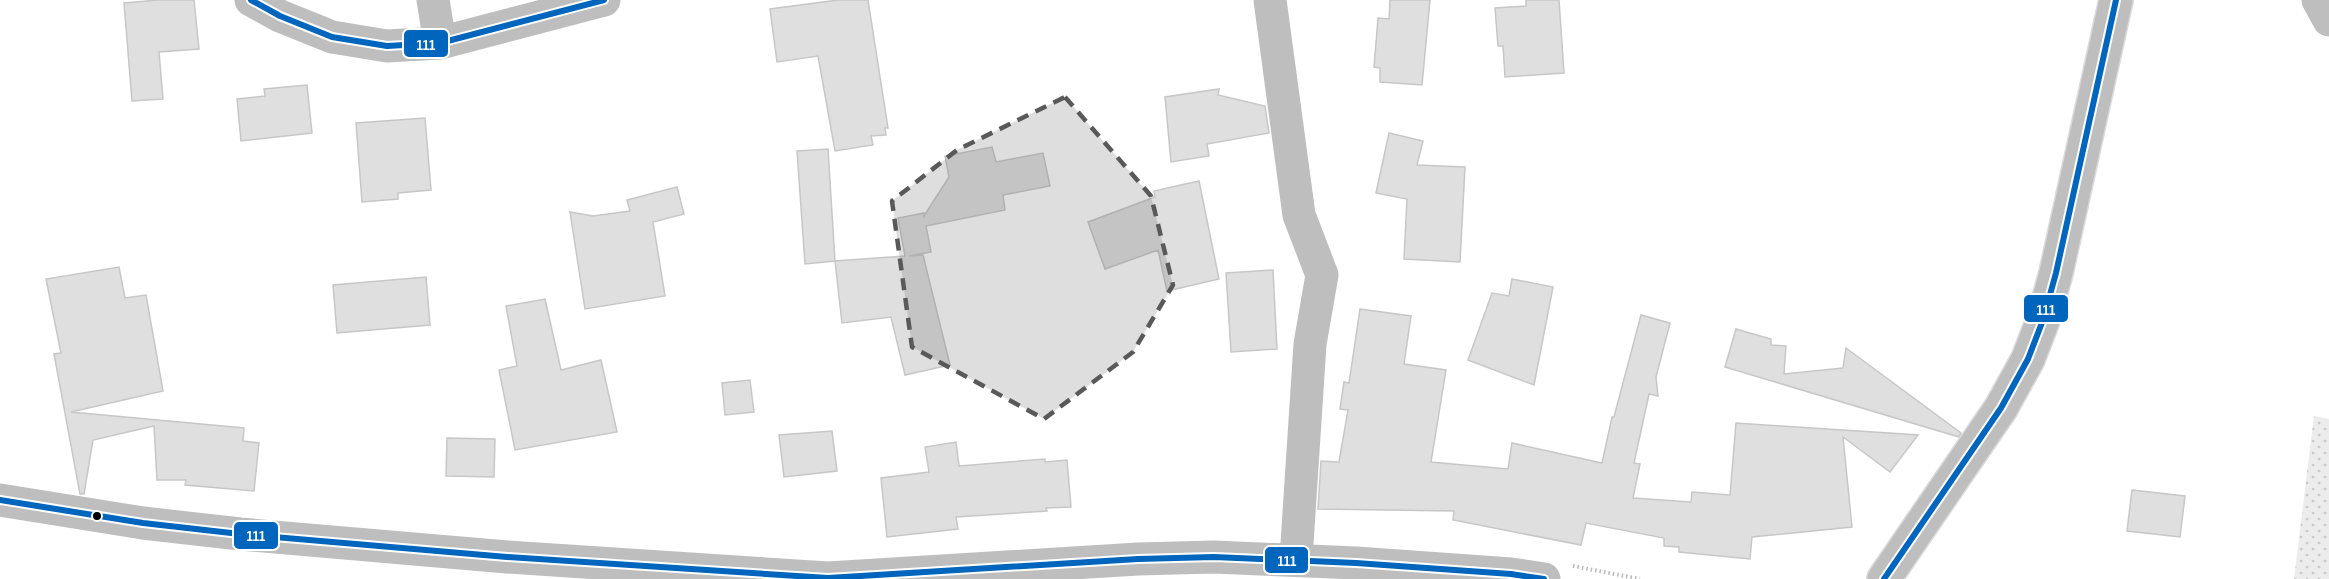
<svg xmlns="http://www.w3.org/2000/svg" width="2329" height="579" font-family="'Sofia Sans Condensed',sans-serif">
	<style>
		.grass { fill: url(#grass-dots) }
		.building { fill: #dfdfdf; stroke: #c7c7c7; stroke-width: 1.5 }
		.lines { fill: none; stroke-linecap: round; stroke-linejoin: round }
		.major-casing { stroke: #dbdbdb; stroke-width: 36 }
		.path { stroke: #b9b9b9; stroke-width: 4; stroke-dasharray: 1.5 3; stroke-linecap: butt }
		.minor { stroke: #bebebe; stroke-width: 33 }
		.major { stroke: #bebebe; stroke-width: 33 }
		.bus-1-casing { stroke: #fff; stroke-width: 10 }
		.bus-1 { stroke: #0065bd; stroke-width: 6 }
		.marked { fill: #595959; fill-opacity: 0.2; stroke: #595959; stroke-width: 4.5; stroke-dasharray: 12 8; stroke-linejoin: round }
		.bus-dot { fill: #000; stroke: #fff; stroke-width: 2 }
		.line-badge { stroke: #fff; stroke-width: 2 }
		.badge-label { font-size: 16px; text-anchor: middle; font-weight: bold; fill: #fff }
	</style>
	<defs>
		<pattern id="grass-dots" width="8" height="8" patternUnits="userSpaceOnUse" patternTransform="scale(1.5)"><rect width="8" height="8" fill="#ececec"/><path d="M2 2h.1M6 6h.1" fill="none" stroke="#c9c9c9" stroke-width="1.8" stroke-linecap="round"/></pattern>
	</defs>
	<rect width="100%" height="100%" fill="#fff"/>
	<path class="grass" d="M2314 416 2329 419V579H2294Z"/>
	<path class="building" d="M158 0H194L199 49 159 52 163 99 132 101 124 3Z
		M838 0H868L888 128H885L886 135 871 136 873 145 835 151 818 56 777 62 770 9Z
		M1390 0H1430L1422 85 1380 82V68L1374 67 1378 18 1389 19Z
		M1526 0H1559L1564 73 1505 77 1503 46H1498L1495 8 1526 6Z
		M307 85 312 133 241 141 237 99 265 96 264 89Z
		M1219 89 1218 95 1265 106 1269 133 1207 144 1209 156 1171 162 1165 97Z
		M425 118 431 190 398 193V199L362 202 356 123Z
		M1389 133 1423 141 1417 165 1465 167 1460 262 1404 259 1407 199 1376 193Z
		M992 147 996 162 1043 153 1050 186 1003 195 1005 210 926 226 931 252 909 256 923 255 950 365 905 375 891 317 842 323 835 261 905 256 898 218 924 213V216L949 177 945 156Z
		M828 149 835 261 805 264 797 151Z
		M1199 181 1219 279 1167 291 1158 250 1105 269 1088 222 1155 197 1154 191Z
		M677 187 684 214 653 222 665 296 585 309 570 212 593 216 630 211 627 200Z
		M119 267 125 298 146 295 163 391 71 412 244 428 243 441 259 443 254 491 185 485 186 480H157L154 426 93 440 84 494H80L54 354 61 353 46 279Z
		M1273 270 1277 349 1231 352 1226 273Z
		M426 277 430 325 337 333 333 285Z
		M1512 279 1553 287 1534 385 1468 360 1492 293 1509 296Z
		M545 299 561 370 601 360 617 432 515 450 499 370 517 366 506 306Z
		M1360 309 1411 316 1404 364 1446 370 1431 462 1508 469 1512 443 1602 463 1612 417H1614L1641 315 1670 323 1656 377 1658 396 1649 394 1634 463 1640 464 1633 498 1691 502 1692 492 1730 495 1736 423 1918 435 1890 472 1843 437 1852 527 1752 537 1750 559 1679 552V547L1664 546V538L1586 523 1581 545 1453 520 1454 511 1318 509 1321 461 1339 462 1348 410 1340 409 1344 382 1349 383Z
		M1736 329 1771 339V345L1786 346 1784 374 1843 368 1846 348 1961 433 1959 437 1725 367Z
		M750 380 754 412 725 415 722 383Z
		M832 431 837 471 784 477 779 435Z
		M447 438 495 439 494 477 446 476Z
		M956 442 959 466 1045 459V462L1067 460 1071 507 1046 508 1047 511 956 517 958 529 887 537 881 478 929 472 925 447Z
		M2132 490 2185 496 2180 537 2127 531Z"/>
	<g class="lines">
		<defs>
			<path id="major" d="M1884 579 2001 408 2028 359 2043 320 2056 273 2116 0"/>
		</defs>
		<use href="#major" class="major-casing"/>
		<path class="path" d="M1573 566 1640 579"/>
		<path class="minor" d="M251 0 280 16 332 37 387 46 440 43 604 0
			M433 0 440 43
			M1270 0 1299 215 1322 275 1310 344 1296 559
			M2318 0 2329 20
			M0 500 143 523 240 534 507 557 828 578 1138 559 1214 557 1356 563 1511 574 1544 579"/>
		<use href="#major" class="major"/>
		<defs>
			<path id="bus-1" d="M251 0 280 16 332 37 387 46 440 43 604 0
				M0 500 143 523 240 534 507 557 828 578 1138 559 1214 557 1356 563 1511 574 1544 579
				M1884 579 2001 408 2028 359 2043 320 2056 273 2116 0"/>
		</defs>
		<use href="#bus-1" class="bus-1-casing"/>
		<use href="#bus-1" class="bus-1"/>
	</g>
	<path class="marked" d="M1065 97 1151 196 1173 285 1133 352 1044 419 912 347 892 201 957 150Z"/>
	<circle class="bus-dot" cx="97" cy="516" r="5"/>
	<g class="line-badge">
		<rect x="403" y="29" width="46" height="29" rx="6" fill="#0065bd"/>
		<rect x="2023" y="294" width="46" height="29" rx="6" fill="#0065bd"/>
		<rect x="233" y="521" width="46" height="29" rx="6" fill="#0065bd"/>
		<rect x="1264" y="546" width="45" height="28" rx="6" fill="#0065bd"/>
	</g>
	<g class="badge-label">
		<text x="426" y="50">111</text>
		<text x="2046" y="315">111</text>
		<text x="256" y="541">111</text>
		<text x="1287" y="566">111</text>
	</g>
</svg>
